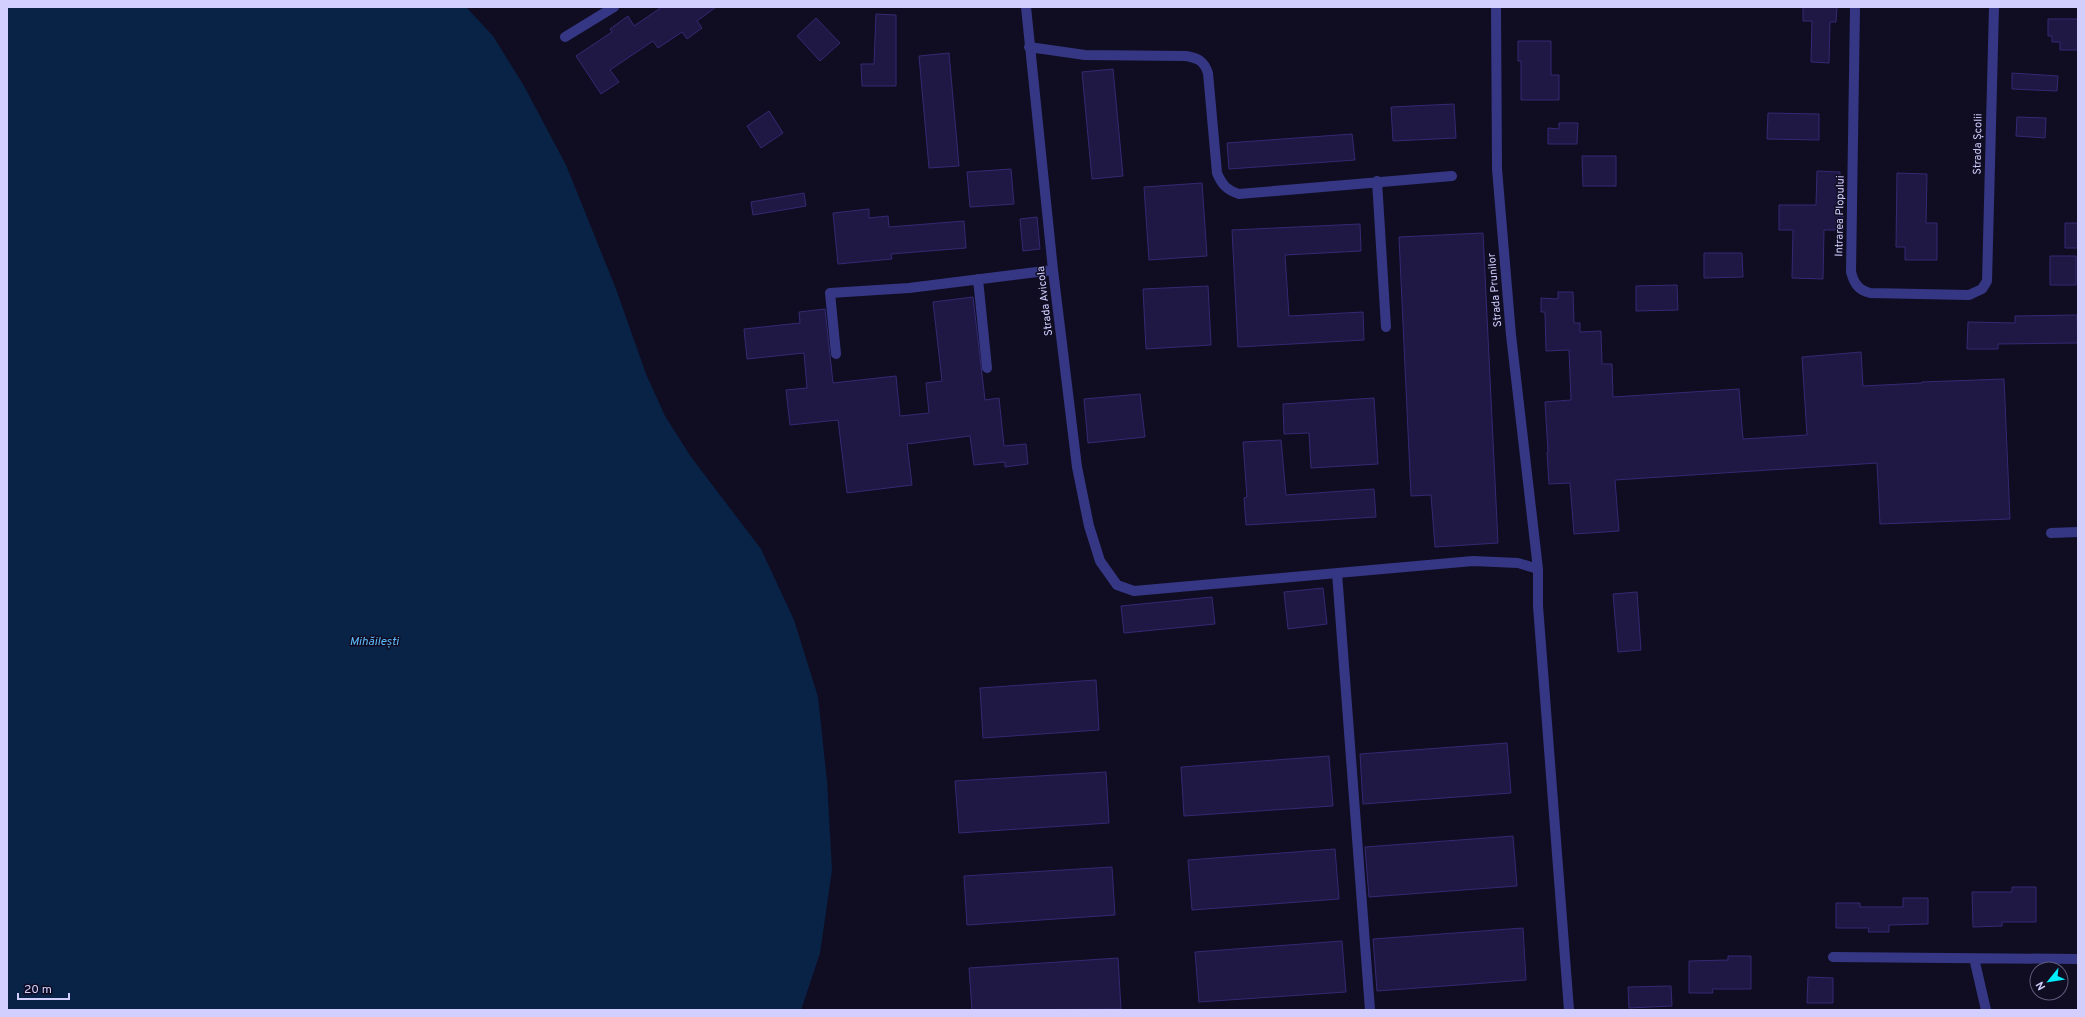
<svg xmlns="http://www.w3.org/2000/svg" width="2085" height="1017" font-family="Overpass,sans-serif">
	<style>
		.water { fill: #092346 }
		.building { fill: #1f1845; stroke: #342972 }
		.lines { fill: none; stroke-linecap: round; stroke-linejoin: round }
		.minor { stroke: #363784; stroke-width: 10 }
		.labels { text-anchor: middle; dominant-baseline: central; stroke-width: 3; stroke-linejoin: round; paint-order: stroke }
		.street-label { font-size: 11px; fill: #d2cfff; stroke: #100d23 }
		.water-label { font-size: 12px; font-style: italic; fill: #5dbcff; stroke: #100d23 }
	</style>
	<rect width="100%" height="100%" fill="#100d23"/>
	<path class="water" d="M7 7H466L493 36 524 86 566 165 616 289 646 374 665 416 691 457 761 549 794 620 818 697 827 781 832 870 820 953 801 1010H7Z"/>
	<path class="building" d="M662 7H716L697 21 702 28 687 39 682 32 658 48 653 41 610 70 619 82 601 94 576 56 612 32 610 29 628 16 634 26Z
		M1803 7H1837L1836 22H1830L1829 63 1811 62 1812 21H1803Z
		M876 14 896 15V86H862L861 64H874Z
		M816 18 840 43 820 61 797 36Z
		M2048 19H2078V50H2060V42H2052V36H2048Z
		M1518 41H1551V75H1559V100H1521V61H1518Z
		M949 53 959 166 929 168 919 56Z
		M1113 69 1123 176 1092 179 1082 72Z
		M2012 73 2058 76 2057 91 2012 89Z
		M1454 104 1456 138 1393 141 1391 107Z
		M769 111 783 133 761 148 747 126Z
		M1768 113 1819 114V140L1767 139Z
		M2017 117 2046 118 2045 138 2016 136Z
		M1559 123H1578L1577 144H1548V128L1559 129Z
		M1352 134 1355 160 1229 169 1227 143Z
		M1582 156H1616V186H1583Z
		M1011 169 1014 204 970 207 967 172Z
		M1817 171 1840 172 1838 212H1843V230H1824L1823 279 1792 278 1793 230H1779V205H1816Z
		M1897 173 1927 174 1926 223H1937V260H1905V247H1896Z
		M1202 183 1207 256 1149 260 1144 187Z
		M804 193 806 206 753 215 751 202Z
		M869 209V218L888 216 889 227 964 221 966 248 891 254 892 259 838 264 833 213Z
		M1037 217 1040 249 1023 251 1020 219Z
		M2065 223H2078V248H2065Z
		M1360 224 1361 251 1285 255 1289 316 1363 312 1364 340 1238 347 1232 230Z
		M1483 233 1498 543 1435 547 1431 495 1411 496 1399 237Z
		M1704 253H1742L1743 277 1704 278Z
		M2050 256H2076V285H2050Z
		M1677 285 1678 310 1636 311V286Z
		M1208 286 1211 345 1146 349 1143 289Z
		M1558 292H1573L1574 323H1580V332L1601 331 1602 364H1612L1613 397 1739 389 1743 439 1807 435 1802 357 1861 352 1863 386 1922 383V382L2004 379 2010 519 1880 524 1877 463 1615 480 1619 531 1574 534 1570 483 1549 484 1547 452H1548L1545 402 1571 400 1569 350 1546 351 1545 312H1541V298L1558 299Z
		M973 297 985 400 999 398 1004 446 1026 444 1028 464 1005 467V462L974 465 970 436 907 444 912 485 847 493 838 420 790 425 786 390 807 388 804 353 747 359 744 329 800 323 799 312 825 309 833 383 896 376 900 416 929 413 926 383 942 381 933 302Z
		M2077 315 2078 343 1998 344V349H1967L1968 322 2015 323V316Z
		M1140 394 1145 437 1088 443 1084 399Z
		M1374 398 1378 464 1311 468 1309 433 1284 434 1283 404Z
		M1281 440 1286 495 1374 489 1376 517 1246 525 1244 498 1247 497 1243 442Z
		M1323 588 1327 624 1288 629 1284 592Z
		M1637 592 1641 650 1618 652 1613 594Z
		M1212 597 1215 624 1124 633 1121 606Z
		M1096 680 1099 730 983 738 980 688Z
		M1507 743 1511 793 1363 804 1360 754Z
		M1329 756 1333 806 1184 816 1181 767Z
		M1106 772 1109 823 959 833 955 781Z
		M1513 836 1517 886 1369 897 1365 847Z
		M1335 849 1339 899 1192 910 1188 860Z
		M1112 867 1115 915 967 925 964 876Z
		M2012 887H2036V922H2002V926L1973 927 1972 892H2012Z
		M1903 898H1928V924L1889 925V932H1868L1869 928H1836V903H1860V907H1903Z
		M1523 928 1526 980 1377 991 1373 939Z
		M1342 941 1346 992 1199 1002 1195 952Z
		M1728 956H1751V989H1712L1713 993H1689V961L1728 960Z
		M1118 958 1121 1009 972 1010 969 968Z
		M1808 977 1833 978V1003H1807Z
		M1671 986 1672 1006 1629 1008 1628 987Z"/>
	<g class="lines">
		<path class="minor" d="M1026 7 1053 270 1077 467 1089 526 1100 561 1117 585 1134 591 1473 561 1518 563 1538 569
			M1496 7 1497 169 1511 335 1538 569V606L1569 1010
			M1855 7 1851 272C1854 283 1858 290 1870 293L1969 295 1982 289 1987 281 1994 7
			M565 37 614 7
			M1029 47 1085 55 1186 56C1198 58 1204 61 1208 73L1217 173C1222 185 1227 190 1239 194L1452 176
			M1377 181 1386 327
			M978 279 987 368
			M836 354 830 293 909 288 1053 270
			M2051 533 2078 532
			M1337 573 1370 1010
			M1833 957 2078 959
			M1974 958 1986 1010"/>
	</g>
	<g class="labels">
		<g class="street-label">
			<text transform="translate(1978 144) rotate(-89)">Strada Școlii</text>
			<text transform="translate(1840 216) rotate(-89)">Intrarea Plopului</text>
			<text transform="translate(1495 290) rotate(-95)">Strada Prunilor</text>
			<text transform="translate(1045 301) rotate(-97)">Strada Avicola</text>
		</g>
		<g class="water-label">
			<text x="374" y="642">Mihăilești</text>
		</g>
	</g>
	<rect width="2085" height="1017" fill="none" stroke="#d2cfff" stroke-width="16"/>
	<g transform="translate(2049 981) rotate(240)"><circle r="19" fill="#100d23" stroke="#5e5b7b"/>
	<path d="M0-3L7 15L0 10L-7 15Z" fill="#00eefa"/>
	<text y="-6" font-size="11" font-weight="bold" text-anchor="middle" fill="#d2cfff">N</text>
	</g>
	<path d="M18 993v6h51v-6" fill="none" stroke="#d2cfff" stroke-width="2"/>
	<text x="24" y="993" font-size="12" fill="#d2cfff" stroke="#100d23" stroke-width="3" paint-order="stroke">20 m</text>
</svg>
